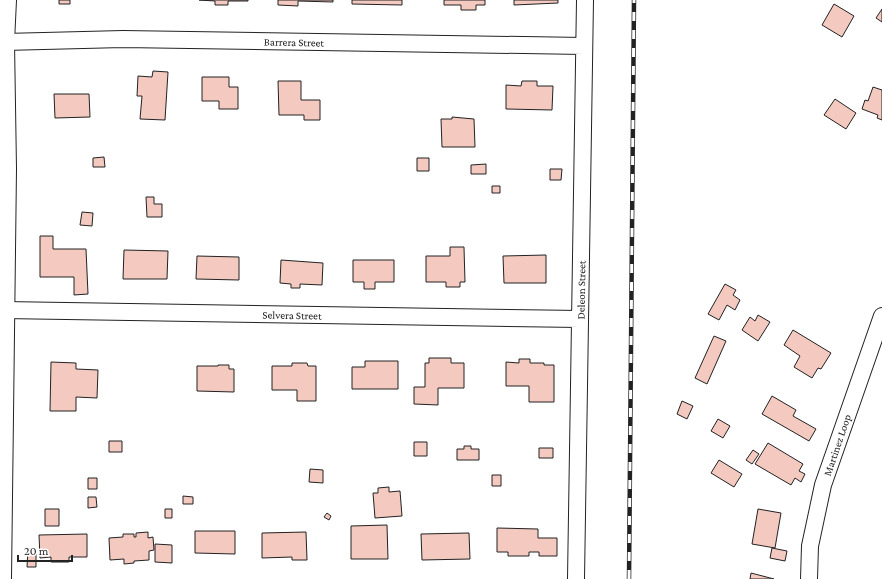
<svg xmlns="http://www.w3.org/2000/svg" width="882" height="579" font-family="'Crimson Pro',serif">
	<style>
		.building { fill: #f3c9c0; stroke: #222 }
		.lines { fill: none; stroke-linecap: round; stroke-linejoin: round }
		.minor-casing { stroke: #222; stroke-width: 18 }
		.tertiary-casing { stroke: #222; stroke-width: 22 }
		.minor { stroke: #fff; stroke-width: 16 }
		.tertiary { stroke: #fff; stroke-width: 20 }
		.rail-casing { stroke: #222; stroke-width: 4.5 }
		.rail { stroke: #fff; stroke-width: 3; stroke-dasharray: 9; stroke-linecap: butt }
		.labels { text-anchor: middle; dominant-baseline: central; stroke-width: 3; stroke-linejoin: round; paint-order: stroke }
		.street-label { font-size: 11px; fill: #222; stroke: #fff }
	</style>
	<rect width="100%" height="100%" fill="#fff"/>
	<path class="building" d="M59 0H70V4H59Z
		M199 0H248V1H228V5H215V1Z
		M278 0H333V2L298 1V6L278 5Z
		M352 0H402V5L352 4Z
		M444 0H485V5H476V10H461V5H444Z
		M514 0H558V3L514 5Z
		M834 4 854 16 842 37 822 25Z
		M882 9V22L876 18Z
		M153 71 168 72 165 120 140 119 142 96H137L138 76 152 77Z
		M202 77H229V87H238V109H219V101H202Z
		M278 81H301V100H320V120H304V115H279Z
		M522 81H537V86H553L552 110 506 109V85L521 86Z
		M873 87 882 90V120L877 118 878 115 862 109 865 100 868 101Z
		M54 94H89L90 117 55 118Z
		M835 99 856 113 846 129 824 115Z
		M452 117 474 119 475 147H442L441 119H452Z
		M104 157 105 167H93V158Z
		M417 158H429V171H417Z
		M486 164V174H471V165Z
		M550 169H562L561 180H550Z
		M492 186H500V193H492Z
		M146 197H154V204H162V217H147Z
		M82 212 93 213 92 226 80 225Z
		M40 236H53V249H86L88 294 74 295V277H40Z
		M450 247H464L465 282H460V287H446V282H426V256H450Z
		M124 250 168 251 167 279H123Z
		M546 255V283H504L503 256Z
		M197 256 239 257V280L196 279Z
		M281 260 323 263 322 285 300 284V288H291V284L280 283Z
		M353 260H394V282H375V289H364V282H353Z
		M725 284 736 290 733 295 740 300 735 310 727 305 719 320 708 314Z
		M758 315 770 322 758 341 742 330 750 317 755 321Z
		M793 330 831 353 821 369 818 368 812 378 794 367 800 356 784 345Z
		M714 336 726 341 707 384 695 378Z
		M429 358H451V363H464V388H438V405L414 404V387H425V363H429Z
		M519 359H530V363H544V365H554V402H529V386H506V362L519 363Z
		M365 361H398V389H352V367H365Z
		M51 362 76 363V369L98 370 97 398 76 397V411H50Z
		M292 363H307L308 366H316V401H297V390H272V366H292Z
		M218 365H229V369H234V392L197 391V366H218Z
		M772 396 796 410 793 416 816 429 809 441 762 414Z
		M682 401 693 406 687 419 677 414Z
		M718 419 730 426 723 438 711 431Z
		M109 441H122V452H109Z
		M414 442H427V456H414Z
		M768 443 803 464 799 471 805 474 801 482 795 478 791 485 755 464Z
		M464 446H471V449H479V460H457V449H464Z
		M539 448H553V458H539Z
		M753 450 759 454 752 464 746 460Z
		M719 460 742 474 734 487 711 473Z
		M310 469 323 470V483L309 482Z
		M492 475H501V486H492Z
		M88 478H97V489H88Z
		M389 487V492L400 491 402 516 375 518 373 493H378V488Z
		M183 496 193 497V504H183Z
		M88 497H96L97 507 88 508Z
		M45 509H59V526H45Z
		M165 509H172V518H165Z
		M758 509 781 513 775 548 752 544Z
		M327 513 331 516 329 520 324 517Z
		M387 525 388 559H351V526Z
		M497 528 538 529V538H557V556H539V552H529V556H508V552H497Z
		M195 531H235V554L195 553Z
		M148 532V538L153 537 154 550 149 551V560L134 561V563L124 564V559L110 560 109 538 123 537V534H134V537H136V533Z
		M306 532 307 560H292V557L262 558V533Z
		M469 533 470 559 422 560 421 534Z
		M87 534V557H69V562H51V557L40 558 39 535Z
		M155 544 172 545V563L155 562Z
		M772 548 787 551 785 561 770 558Z
		M28 549H36V567H27Z
		M751 573 774 579H750Z"/>
	<g class="lines">
		<defs>
			<path id="minor" d="M4 42 123 39 584 46
				M3 310 580 319
				M576 579 585 0
				M809 579 810 546 823 485 882 316"/>
			<path id="tertiary" d="M1 579 6 169 4 42 6 0"/>
		</defs>
		<use href="#minor" class="minor-casing"/>
		<use href="#tertiary" class="tertiary-casing"/>
		<use href="#minor" class="minor"/>
		<use href="#tertiary" class="tertiary"/>
		<defs>
			<path id="rail" d="M629 579 634 0"/>
		</defs>
		<use href="#rail" class="rail-casing"/>
		<use href="#rail" class="rail"/>
	</g>
	<g class="labels">
		<g class="street-label">
			<text transform="translate(294 42) rotate(1)">Barrera Street</text>
			<text transform="translate(581 290) rotate(-89)">Deleon Street</text>
			<text transform="translate(292 315) rotate(1)">Selvera Street</text>
			<text transform="translate(837 445) rotate(-71)">Martinez Loop</text>
		</g>
	</g>
	<path d="M18 555v6h54v-6" fill="none" stroke="#222222" stroke-width="2"/>
	<text x="24" y="555" font-size="12" fill="#222222" stroke="#ffffff" stroke-width="3" paint-order="stroke">20 m</text>
</svg>
